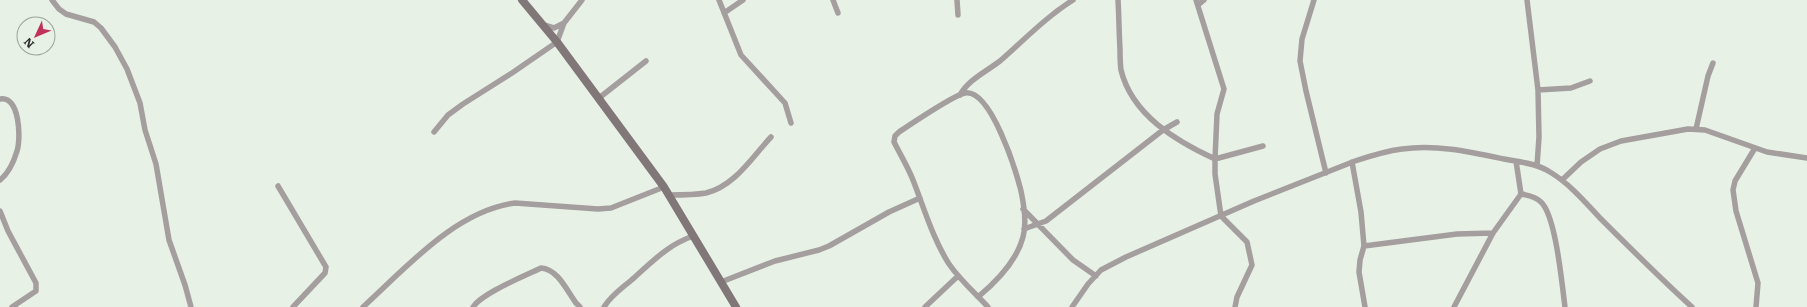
<svg xmlns="http://www.w3.org/2000/svg" width="1807" height="307" font-family="Literata,serif">
	<style>
		.lines { fill: none; stroke-linecap: round; stroke-linejoin: round }
		.street { stroke: #a49e9e; stroke-width: 5.5 }
		.secondary { stroke: #817779; stroke-width: 8 }
	</style>
	<rect width="100%" height="100%" fill="#e8f1e6"/>
	<g class="lines">
		<path class="street" d="M52 0 59 9 66 14 94 22 101 28 115 47 127 69 140 103 145 130 156 164 169 240 185 285 191 307
			M719 0 741 55 785 103 791 123
			M833 0 838 13
			M957 0 958 15
			M1118 0C1119 16 1119 33 1120 49 1120 56 1120 63 1121 70 1132 115 1176 141 1215 159L1263 146
			M1196 0 1224 89 1217 114 1215 159V174L1221 216 1247 242 1252 265 1237 297 1235 307
			M1314 0 1302 39 1300 61 1306 91 1326 173
			M1527 0 1538 90 1539 137 1537 166
			M1198 5 1204 0
			M724 13 743 0
			M544 25 554 28 564 23
			M1538 90 1571 88 1590 81
			M960 95C968 80 987 71 1000 61 1024 40 1046 17 1073 0
			M599 98 646 61
			M0 99C20 95 21 139 17 151 14 161 9 173 0 180
			M1696 129 1708 76 1713 63
			M434 132 448 115 463 104 512 73 557 42 564 23 582 0
			M1755 148 1735 181 1733 190 1736 211 1758 283 1756 307
			M1352 162 1361 212 1364 246 1360 260 1359 272 1365 307
			M1562 180 1581 162 1600 149 1621 141 1688 129 1705 130 1767 152 1807 158
			M278 186 326 267 325 273 293 307
			M1521 194C1528 195 1536 197 1541 202 1556 216 1562 285 1565 307
			M669 195C681 195 694 195 706 193 735 186 752 157 771 137
			M1023 209 1073 260 1096 276
			M0 211 8 231 36 283V291L12 307
			M1024 229 1046 221 1163 130 1177 122
			M1364 246 1457 234 1493 233
			M721 282 775 261 819 250 829 246 889 212 920 198
			M978 297C996 282 1017 260 1023 237 1027 223 1024 205 1021 191 1016 171 991 89 965 93 954 95 911 124 899 132L895 136 894 142C900 154 908 167 913 180 924 208 933 239 949 264 960 280 975 293 988 307
			M363 307C406 268 455 211 515 203L598 209 611 208 664 187
			M473 307C482 293 525 276 541 268 558 269 567 291 576 303L580 307
			M604 307C612 294 624 287 635 277 654 260 668 245 693 236
			M925 307 958 276
			M1072 307 1088 284 1101 270 1126 257 1254 201 1355 161C1370 156 1386 151 1402 149 1436 144 1471 152 1504 159 1519 162 1536 163 1550 172 1570 184 1585 202 1601 219 1631 249 1661 279 1692 307
			M1454 307 1493 233 1521 194 1516 161"/>
		<path class="secondary" d="M522 0 557 42 664 187 736 307"/>
	</g>
	<g transform="translate(36 36) rotate(226)"><circle r="19" fill="#e8f1e6" stroke="#9ca39b"/>
	<path d="M0-3L7 15L0 10L-7 15Z" fill="#c0315b"/>
	<text y="-6" font-size="11" font-weight="bold" text-anchor="middle" fill="#2b2e2b">N</text>
	</g>
</svg>
